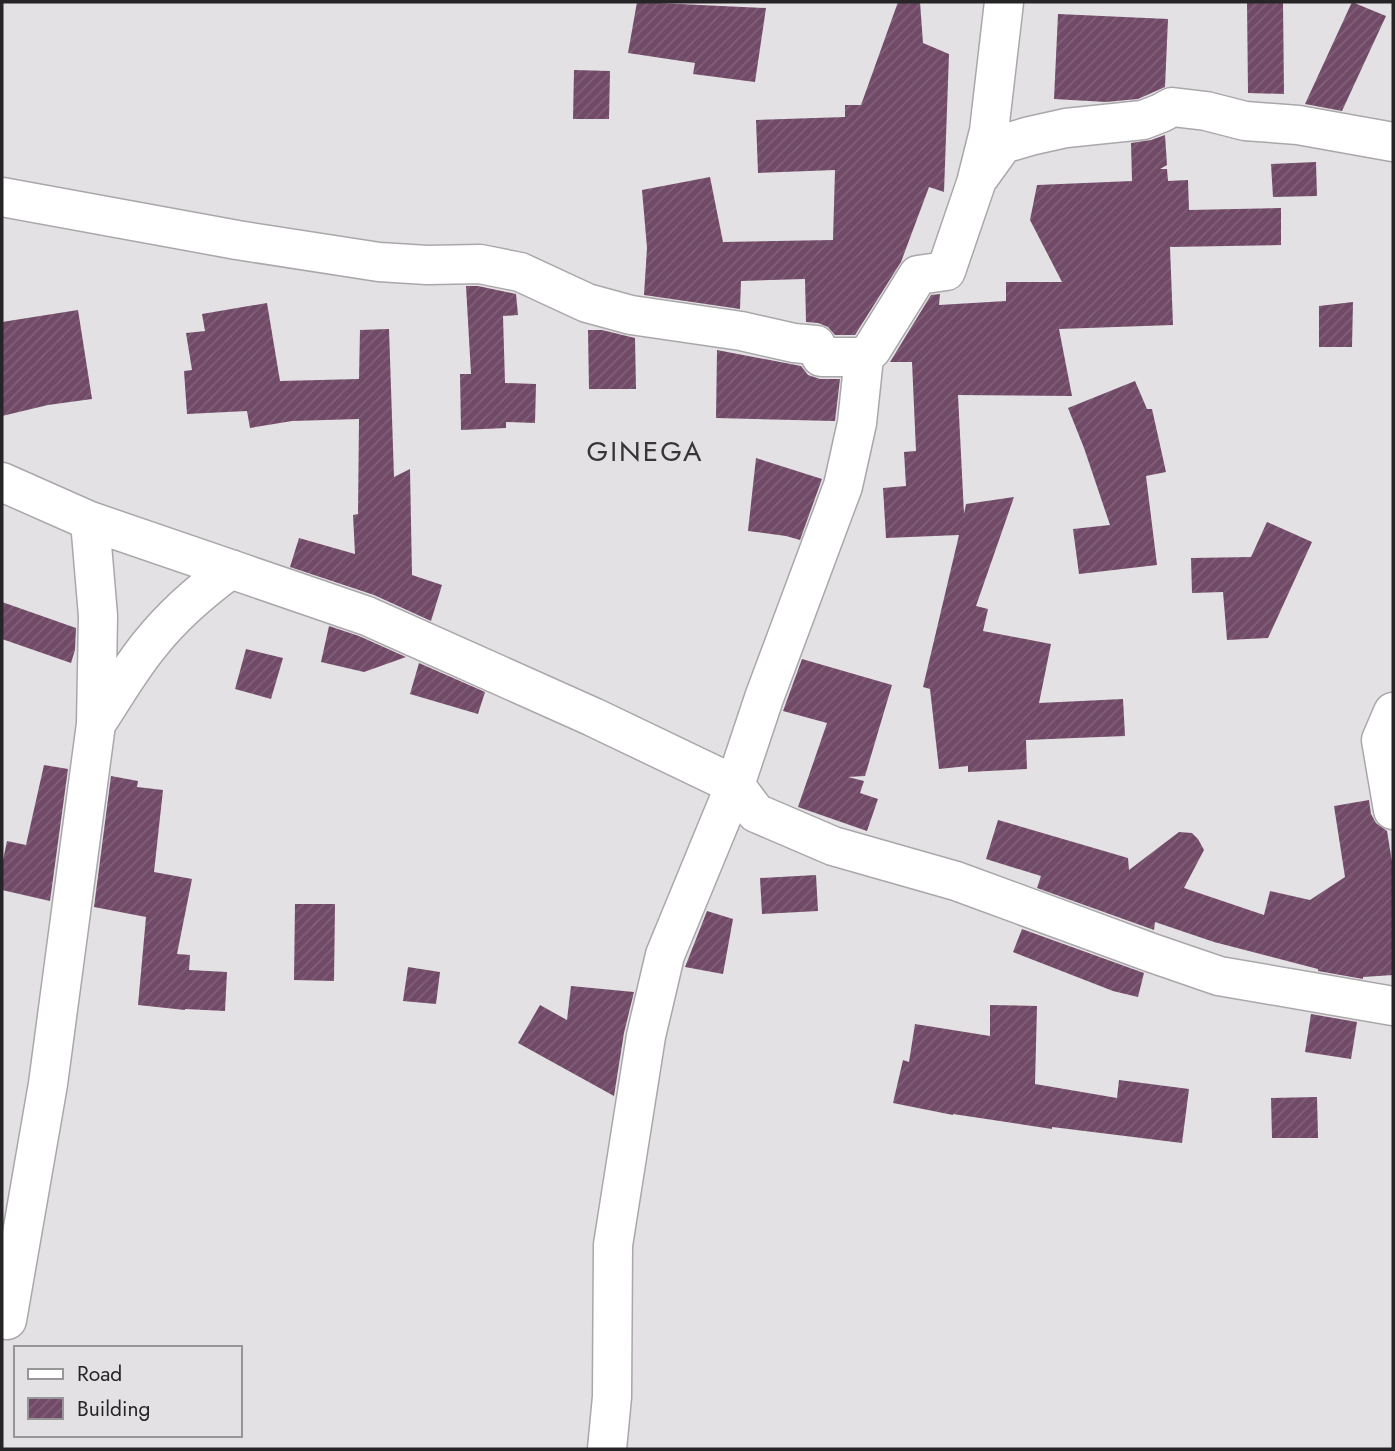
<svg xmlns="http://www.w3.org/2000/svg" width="1395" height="1451" font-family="Jost,sans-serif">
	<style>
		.building { fill: url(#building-hatch) }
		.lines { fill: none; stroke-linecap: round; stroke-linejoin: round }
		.minor-casing { stroke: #aaa7ab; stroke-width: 41 }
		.minor { stroke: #fff; stroke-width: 38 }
		.labels { text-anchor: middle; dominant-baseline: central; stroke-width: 7; stroke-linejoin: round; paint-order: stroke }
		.quarter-label { font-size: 28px; letter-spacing: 2px; fill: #393639; stroke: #e4e1e4 }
	</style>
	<defs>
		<pattern id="building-hatch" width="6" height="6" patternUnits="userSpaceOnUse" patternTransform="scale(1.75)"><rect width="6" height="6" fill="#714a67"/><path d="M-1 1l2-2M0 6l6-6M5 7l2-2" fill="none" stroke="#806178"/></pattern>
	</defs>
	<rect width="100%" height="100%" fill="#e4e1e4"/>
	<path class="building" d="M637 2 766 8 755 82 693 74 695 63 628 53Z
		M898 2H920L923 43 949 54 944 192 929 187 901 262 855 335H835L828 327 818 323 806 322 805 279 741 281 740 309 644 295 647 248 642 190 710 177 723 242 833 240 835 170 758 173 756 120 845 117V105H861Z
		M1247 2H1283L1284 94 1248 93Z
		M1352 2 1386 16 1342 111 1305 104Z
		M1058 14 1168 19 1165 87 1138 99 1106 102 1054 99Z
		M574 70 610 71 609 119H573Z
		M1165 135 1167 165 1160 169H1167L1168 181 1188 180 1189 210 1281 208V245L1170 247 1173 325 1059 329 1072 396 958 395 964 514 966 504 1014 497 976 606 988 609 983 631 1051 644 1039 703 1123 699 1125 736 1026 740 1027 769 968 772V766L939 769 930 689 923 687 959 535 886 538 883 488 906 486 904 452 916 451 912 362H890L931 295 940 294 939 305 1006 301V282H1062L1030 220 1037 185 1132 181 1131 143 1151 140Z
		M1316 162 1317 196 1273 197 1271 164Z
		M466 286H478L516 294 518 315 503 316 505 383 536 384 535 423 506 422V428L461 430 460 374H471Z
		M1353 302 1352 347H1319V306Z
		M267 303 280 381 359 379 360 330 389 329 394 477 410 469 412 575 442 585 431 621 374 595 290 567 299 538 355 554 353 515 358 514 359 419 292 421 250 428 247 411 187 414 184 371 192 370 186 333 205 331 202 314Z
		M78 310 92 399 48 405 2 416V322Z
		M588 330H602L635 338 636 389H589Z
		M717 350 801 366 808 375 820 379H840L835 421 716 418Z
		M1135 381 1147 409H1152L1166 472 1146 476 1157 565 1079 574 1073 529 1110 525 1084 448 1068 408Z
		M756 458 822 479 800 540 786 536 748 531Z
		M1267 522 1312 542 1268 638 1227 640 1223 592 1192 593 1191 558 1251 557Z
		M2 602 76 628 75 650 71 663 2 639Z
		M329 626 359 636 406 657 364 672 321 662Z
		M246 649 283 658 271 699 235 689Z
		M802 659 892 685 865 776 848 777 864 781 860 793 878 799 867 831 798 807 827 723 783 711Z
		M419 663 485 692 478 714 410 694Z
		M44 765 68 769 50 901 2 890V865L7 841 26 845Z
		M111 776 138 781 137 787 163 790 154 872 192 879 177 954 190 955 189 970 227 972 225 1011 185 1009V1010L138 1005 146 917 94 907Z
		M1369 800 1371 814 1376 823 1387 831 1393 868V975L1363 977V979L1318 971V969L1214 942 1155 922 1154 930 1037 888 1041 876 986 859 998 820 1128 858 1129 870 1179 832 1192 833 1198 839 1204 850 1184 888 1264 915 1270 891 1310 900 1345 877 1334 806Z
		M816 875 818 911 762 914 760 878Z
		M295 904H335L334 981 294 980Z
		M707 911 733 919 723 974 685 967Z
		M1022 929 1144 973 1138 997 1113 991 1013 952Z
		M408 967 440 972 436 1004 403 1001Z
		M571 986 634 992 624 1033 614 1096 518 1043 540 1005 567 1020Z
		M990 1005 1037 1006 1035 1084 1117 1098 1119 1080 1189 1089 1182 1143 1052 1127V1129L953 1114V1115L893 1103 903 1060 909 1062 915 1024 990 1036Z
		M1311 1014 1357 1022 1351 1059 1305 1052Z
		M1317 1097 1318 1138H1272L1271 1098Z"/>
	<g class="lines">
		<defs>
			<path id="minor" d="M980 176 1003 144 1030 136 1066 128 1143 120 1161 113 1172 107 1206 111 1245 121 1298 125 1393 142
				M2 197 237 240 379 262 427 265 480 264 520 272 587 303 631 315 741 331 794 343 816 345 821 357H864
				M2 482 90 521 367 616 593 717 735 785 756 813 833 846 956 881 1152 953 1219 976 1393 1006
				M1393 712 1381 740 1393 810
				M96 724C114 697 130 668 151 643 174 614 201 591 231 569
				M7 1320 48 1084 96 724 98 616 90 521
				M607 1449 612 1397 613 1245 646 1036 665 955 735 785 764 698 843 486 857 423 864 357 872 349 918 275 946 271 976 183 989 131 1004 2"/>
		</defs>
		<use href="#minor" class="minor-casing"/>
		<use href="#minor" class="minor"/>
	</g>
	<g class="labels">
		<g class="quarter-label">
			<text x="645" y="451">GINEGA</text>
		</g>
	</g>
	<rect width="1395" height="1451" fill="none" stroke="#262426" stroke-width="7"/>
	<rect x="14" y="1346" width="228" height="91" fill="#e4e1e4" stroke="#989598" stroke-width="2"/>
	<rect x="28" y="1369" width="35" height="10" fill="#ffffff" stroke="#989598" stroke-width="2"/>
	<text x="77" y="1381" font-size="21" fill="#262426">Road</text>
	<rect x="28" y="1398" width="35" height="21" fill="url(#building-hatch)" stroke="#989598" stroke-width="2"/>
	<text x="77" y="1416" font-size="21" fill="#262426">Building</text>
</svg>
